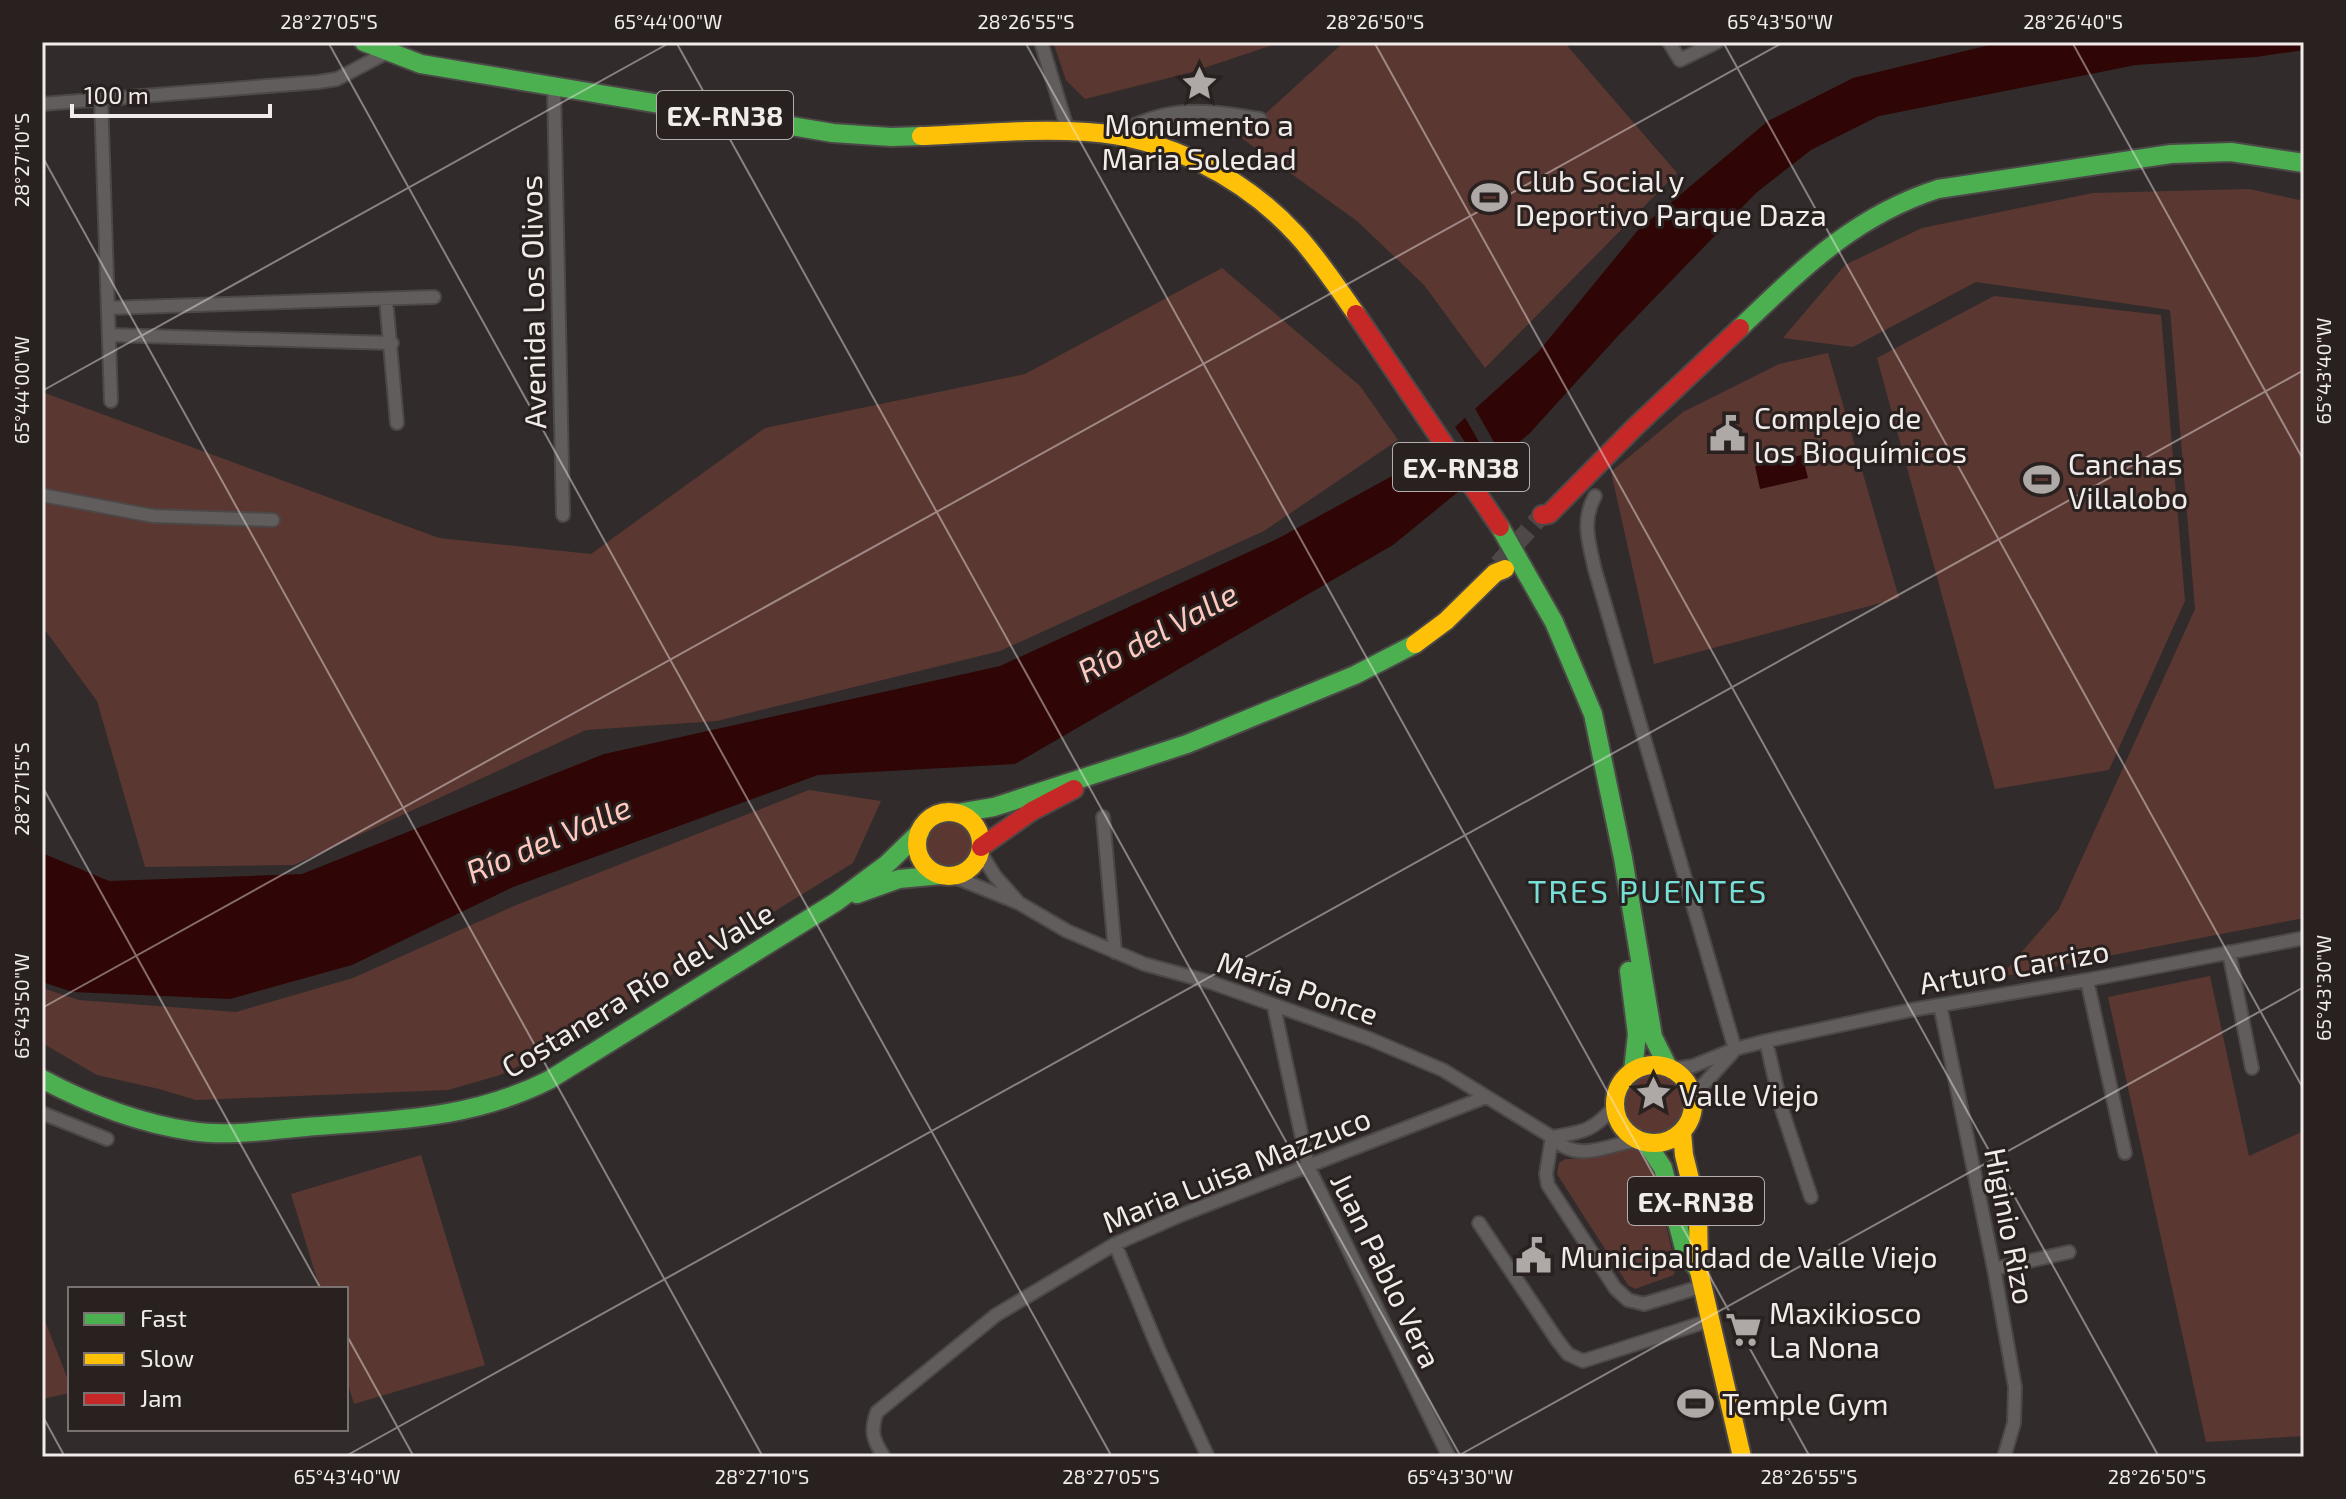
<svg xmlns="http://www.w3.org/2000/svg" width="2346" height="1499" font-family="'Exo 2',sans-serif">
	<style>
		.green { fill: #5b3731 }
		.water { fill: #300505 }
		.pier { fill: #312c2b }
		.lines { fill: none; stroke-linecap: round; stroke-linejoin: round }
		.secondary-tunnel { stroke: #4e4948; stroke-width: 18; stroke-dasharray: 18 9; stroke-linecap: butt }
		.street-casing { stroke: #4c4848; stroke-width: 16 }
		.fast-casing { stroke: #4c4848; stroke-width: 22 }
		.slow-casing { stroke: #4c4848; stroke-width: 22 }
		.jam-casing { stroke: #4c4848; stroke-width: 22 }
		.street { stroke: #615d5d; stroke-width: 12 }
		.fast { stroke: #4caf50; stroke-width: 18 }
		.slow { stroke: #ffc107; stroke-width: 18 }
		.jam { stroke: #c62828; stroke-width: 18 }
		.ticks { fill: none; stroke: #f1ebea; stroke-width: 2; stroke-opacity: 0.45 }
		.labels { text-anchor: middle; dominant-baseline: central; stroke-width: 6; stroke-linejoin: round; paint-order: stroke }
		.shield { fill: #29211f; stroke: #b5aead; stroke-width: 2 }
		.shield-label { font-size: 28px; font-weight: bold; fill: #f1ebea }
		.poi-label { font-size: 30px; fill: #f1ebea; stroke: #29211f; text-anchor: start }
		.street-label { font-size: 30px; fill: #f1ebea; stroke: #29211f }
		.water-label { font-size: 32px; font-style: italic; fill: #ffc8be; stroke: #29211f }
		.neighbourhood-label { font-size: 32px; letter-spacing: 2px; fill: #76e0d8; stroke: #29211f }
		.neatline { fill: none; stroke: #f1ebea; stroke-width: 3 }
		.ticks-label { font-size: 20px; text-anchor: middle; fill: #f1ebea }
	</style>
	<rect width="100%" height="100%" fill="#312c2b"/>
	<path class="green" d="M1053 42H1282L1192 72 1085 99 1066 80Z
		M1344 42H1564L1677 173 1485 368 1424 285 1357 221 1240 137Z
		M2249 189 2304 201V918L2000 977 2059 909 2195 609 2170 310 1976 282 1853 347 1783 338 1845 265 1922 228 2093 193Z
		M1222 268 1360 386 1398 440 1264 531 1000 651 717 721 586 730 294 865 145 867 97 701 42 626V392L439 538 591 554 765 428 1025 374Z
		M1994 296 2161 315 2185 601 2109 770 1995 789 1877 358Z
		M1828 353 1899 598 1654 664 1611 472 1683 412 1779 364Z
		M809 790 881 801 853 863 541 1055 500 1075 448 1090 196 1100 159 1089 97 1075 42 1043V988L79 1000 236 1012 353 978 514 906Z
		M923 845a26 26 0 1 1 52 0a26 26 0 1 1-52 0Z
		M2210 976 2249 1156 2304 1131V1436L2206 1442 2108 997Z
		M1625 1104a29 29 0 1 1 58 0a29 29 0 1 1-58 0Z
		M1634 1146 1644 1149 1654 1158 1670 1211 1666 1226 1676 1267 1674 1275 1635 1289 1628 1285 1557 1174 1559 1163 1565 1159H1584L1621 1147Z
		M421 1155 485 1365 354 1404 346 1377V1289H320L291 1194Z
		M42 1313 70 1385V1393L42 1399Z"/>
	<path class="water" d="M2002 42H2304V50L2256 57 2136 65 1879 116 1811 150 1756 193 1617 337 1529 434 1393 545 1015 764 818 775 513 887 352 965 230 999 73 992 42 982V853L109 881 302 874 604 754 1000 666 1279 538 1414 464 1539 351 1638 230 1768 121 1853 78Z
		M1802 455 1808 478 1760 489 1755 466Z"/>
	<path class="pier" d="M1473 405 1504 460 1494 468 1463 414Z
		M1453 424 1486 474 1461 495 1429 446Z"/>
	<g class="lines">
		<path class="secondary-tunnel" d="M1498 564 1542 515"/>
		<defs>
			<path id="street" d="M1041 42 1068 131
				M1669 42 1680 60 1717 42
				M554 88 563 515
				M101 98 111 401
				M42 104 318 82 337 79 386 53
				M1114 135C1169 105 1199 109 1260 119
				M386 299 397 423
				M108 308 434 297
				M109 335 392 343
				M42 495 153 516 273 520
				M1595 496C1581 521 1589 543 1595 570L1735 1049
				M1103 817 1115 952
				M980 852 995 876 1019 903
				M952 876 1019 903 1067 931 1144 964 1210 982 1370 1039 1443 1070 1552 1137C1578 1165 1607 1144 1639 1140
				M2229 952 2252 1068
				M2087 980 2125 1153
				M1940 1005 1994 1269 2015 1387 2014 1423 2004 1457
				M1274 1007 1308 1166 1449 1457
				M1766 1041 1782 1110 1811 1197
				M1674 1069 1693 1066 1735 1049 1766 1041 1911 1010 2087 980 2304 938
				M1693 1096 1733 1052
				M42 1113 107 1139
				M1552 1137 1546 1174 1548 1185 1615 1288 1628 1300 1644 1304 1703 1286
				M1552 1137C1584 1132 1593 1131 1615 1106
				M1479 1223 1557 1340 1568 1354 1583 1361 1711 1320
				M1115 1244 1158 1348 1208 1457
				M1994 1269 2069 1252
				M884 1457C873 1440 870 1431 877 1412L996 1315 1115 1244 1181 1215 1486 1097"/>
			<path id="fast" d="M364 42 421 64 833 133 891 137 921 136
				M1740 328C1802 269 1854 216 1938 189L2171 154 2231 152 2304 163
				M1500 527 1554 622 1593 714 1623 858 1653 1037 1668 1067
				M958 813 994 807 1187 744 1355 675 1415 644
				M857 894 899 879 941 875
				M1629 971 1637 1034 1633 1071
				M42 1079C89 1104 138 1123 191 1131 229 1137 268 1130 306 1127 392 1120 470 1120 549 1080L836 902 887 864 920 832
				M1646 1142 1663 1168 1685 1252 1699 1271"/>
			<path id="slow" d="M921 136C975 134 1032 128 1087 132 1165 137 1243 176 1297 235 1319 259 1337 287 1356 314
				M1415 644 1446 621 1495 573 1505 569
				M917 844a32 32 0 1 1 64 0a32 32 0 1 1-64 0Z
				M1615 1104a39 39 0 1 1 78 0a39 39 0 1 1-78 0Z
				M1682 1132 1684 1155 1698 1211 1699 1271 1742 1457"/>
			<path id="jam" d="M1356 314 1500 527
				M1542 515 1549 514 1635 427 1740 328
				M981 847 1032 811 1074 789"/>
		</defs>
		<use href="#street" class="street-casing"/>
		<use href="#fast" class="fast-casing"/>
		<use href="#slow" class="slow-casing"/>
		<use href="#jam" class="jam-casing"/>
		<use href="#street" class="street"/>
		<use href="#fast" class="fast"/>
		<use href="#slow" class="slow"/>
		<use href="#jam" class="jam"/>
	</g>
	<path class="ticks" d="M328 42 1112 1457M676 42 1461 1457M1025 42 1810 1457M1374 42 2159 1457M1723 42 2304 1090M2072 42 2304 461M42 156 763 1457M42 391 671 42M42 786 321 1289M42 1008 1784 42M346 1334 414 1457M42 1415 65 1457M344 1457 2304 370M1456 1457 2304 987"/>
	<defs>
		<symbol id="sight-bare" viewBox="-9 -9 18 18"><path d="M0-6L1.8-2.2L6-1.7L2.9 1.2L3.7 5.4L0 3.3L-3.7 5.4L-2.9 1.2L-6-1.7L-1.8-2.2Z" fill="#aea8a7" stroke="#29211f" stroke-width="2.5" paint-order="stroke"/></symbol>
		<symbol id="stadium-bare" viewBox="-9 -9 18 18"><path d="M0-5a6.5 5 0 1 0 0 10a6.5 5 0 1 0 0-10ZM-3.5-1.8h7v3.6h-7Z" fill="#aea8a7" stroke="#29211f" stroke-width="2.5" paint-order="stroke"/></symbol>
		<symbol id="civic-bare" viewBox="-9 -9 18 18"><path d="M-.6-6.5H3V-4.5H.6V-3L4-1V1h2V6H-6V1h2V-1L-.6-3ZM-1.2 2.5V6h2.4V2.5Z" fill="#aea8a7" stroke="#29211f" stroke-width="2.5" paint-order="stroke"/></symbol>
		<symbol id="supermarket-bare" viewBox="-9 -9 18 18"><path d="M-6-5.5h2.5l.6 2H6L4.5 2H-2.5L-4.4-4H-6ZM-1.5 3.2a1.3 1.3 0 1 0 .1 0ZM3 3.2a1.3 1.3 0 1 0 .1 0Z" fill="#aea8a7" stroke="#29211f" stroke-width="2.5" paint-order="stroke"/></symbol>
	</defs>
	<g fill-rule="evenodd">
		<use href="#sight-bare" x="1174" y="58" width="51" height="51"/>
		<use href="#stadium-bare" x="1464" y="172" width="51" height="51"/>
		<use href="#civic-bare" x="1702" y="408" width="51" height="51"/>
		<use href="#stadium-bare" x="2016" y="454" width="51" height="51"/>
		<use href="#sight-bare" x="1628" y="1068" width="51" height="51"/>
		<use href="#civic-bare" x="1508" y="1230" width="51" height="51"/>
		<use href="#supermarket-bare" x="1718" y="1304" width="51" height="51"/>
		<use href="#stadium-bare" x="1670" y="1378" width="51" height="51"/>
	</g>
	<g class="labels">
		<g class="shield">
			<rect x="657" y="91" width="136" height="48" rx="6"/>
			<rect x="1393" y="443" width="136" height="48" rx="6"/>
			<rect x="1628" y="1177" width="136" height="48" rx="6"/>
		</g>
		<g class="shield-label">
			<text x="725" y="115">EX-RN38</text>
			<text x="1461" y="467">EX-RN38</text>
			<text x="1696" y="1201">EX-RN38</text>
		</g>
		<g class="poi-label">
			<text x="1199" y="124" text-anchor="middle">Monumento a<tspan x="1199" dy="34">Maria Soledad</tspan></text>
			<text x="1515" y="180">Club Social y<tspan x="1515" dy="34">Deportivo Parque Daza</tspan></text>
			<text x="1754" y="417">Complejo de<tspan x="1754" dy="34">los Bioquímicos</tspan></text>
			<text x="2068" y="463">Canchas<tspan x="2068" dy="34">Villalobo</tspan></text>
			<text x="1679" y="1094">Valle Viejo</text>
			<text x="1560" y="1256">Municipalidad de Valle Viejo</text>
			<text x="1769" y="1312">Maxikiosco<tspan x="1769" dy="34">La Nona</tspan></text>
			<text x="1722" y="1403">Temple Gym</text>
		</g>
		<g class="street-label">
			<text transform="translate(532 302) rotate(-91)">Avenida Los Olivos</text>
			<text transform="translate(2014 966) rotate(-10)">Arturo Carrizo</text>
			<text transform="translate(1298 987) rotate(19)">María Ponce</text>
			<text transform="translate(637 989) rotate(-31)">Costanera Río del Valle</text>
			<text transform="translate(1236 1169) rotate(-22)">Maria Luisa Mazzuco</text>
			<text transform="translate(2011 1226) rotate(79)">Higinio Rizo</text>
			<text transform="translate(1387 1270) rotate(64)">Juan Pablo Vera</text>
		</g>
		<g class="water-label">
			<text transform="translate(1157 631) rotate(-28)">Río del Valle</text>
			<text transform="translate(548 838) rotate(-23)">Río del Valle</text>
		</g>
		<g class="neighbourhood-label">
			<text x="1648" y="890">TRES PUENTES</text>
		</g>
	</g>
	<rect width="2346" height="1499" fill="none" stroke="#29211f" stroke-width="88"/>
	<rect x="68" y="1287" width="280" height="144" fill="#29211f" stroke="#797270" stroke-width="2"/>
	<rect x="84" y="1313" width="40" height="12" fill="#4caf50" stroke="#797270" stroke-width="2"/>
	<text x="140" y="1327" font-size="24" fill="#f1ebea">Fast</text>
	<rect x="84" y="1353" width="40" height="12" fill="#ffc107" stroke="#797270" stroke-width="2"/>
	<text x="140" y="1367" font-size="24" fill="#f1ebea">Slow</text>
	<rect x="84" y="1393" width="40" height="12" fill="#c62828" stroke="#797270" stroke-width="2"/>
	<text x="140" y="1407" font-size="24" fill="#f1ebea">Jam</text>
	<path d="M72 104v12h198v-12" fill="none" stroke="#f1ebea" stroke-width="4"/>
	<text x="84" y="104" font-size="24" fill="#f1ebea" stroke="#29211f" stroke-width="6" paint-order="stroke">100 m</text>
	<rect x="44" y="44" width="2258" height="1411" class="neatline"/>
	<g class="ticks-label">
		<text x="329" y="29">28°27'05"S</text>
		<text x="668" y="29">65°44'00"W</text>
		<text x="1026" y="29">28°26'55"S</text>
		<text x="1375" y="29">28°26'50"S</text>
		<text x="1780" y="29">65°43'50"W</text>
		<text x="2073" y="29">28°26'40"S</text>
		<text transform="translate(22 160) rotate(-90)" y="7">28°27'10"S</text>
		<text transform="translate(2324 371) rotate(-90)" y="7">65°43'40"W</text>
		<text transform="translate(22 390) rotate(-90)" y="7">65°44'00"W</text>
		<text transform="translate(22 789) rotate(-90)" y="7">28°27'15"S</text>
		<text transform="translate(2324 988) rotate(-90)" y="7">65°43'30"W</text>
		<text transform="translate(22 1006) rotate(-90)" y="7">65°43'50"W</text>
		<text x="347" y="1484">65°43'40"W</text>
		<text x="762" y="1484">28°27'10"S</text>
		<text x="1111" y="1484">28°27'05"S</text>
		<text x="1460" y="1484">65°43'30"W</text>
		<text x="1809" y="1484">28°26'55"S</text>
		<text x="2157" y="1484">28°26'50"S</text>
	</g>
</svg>
